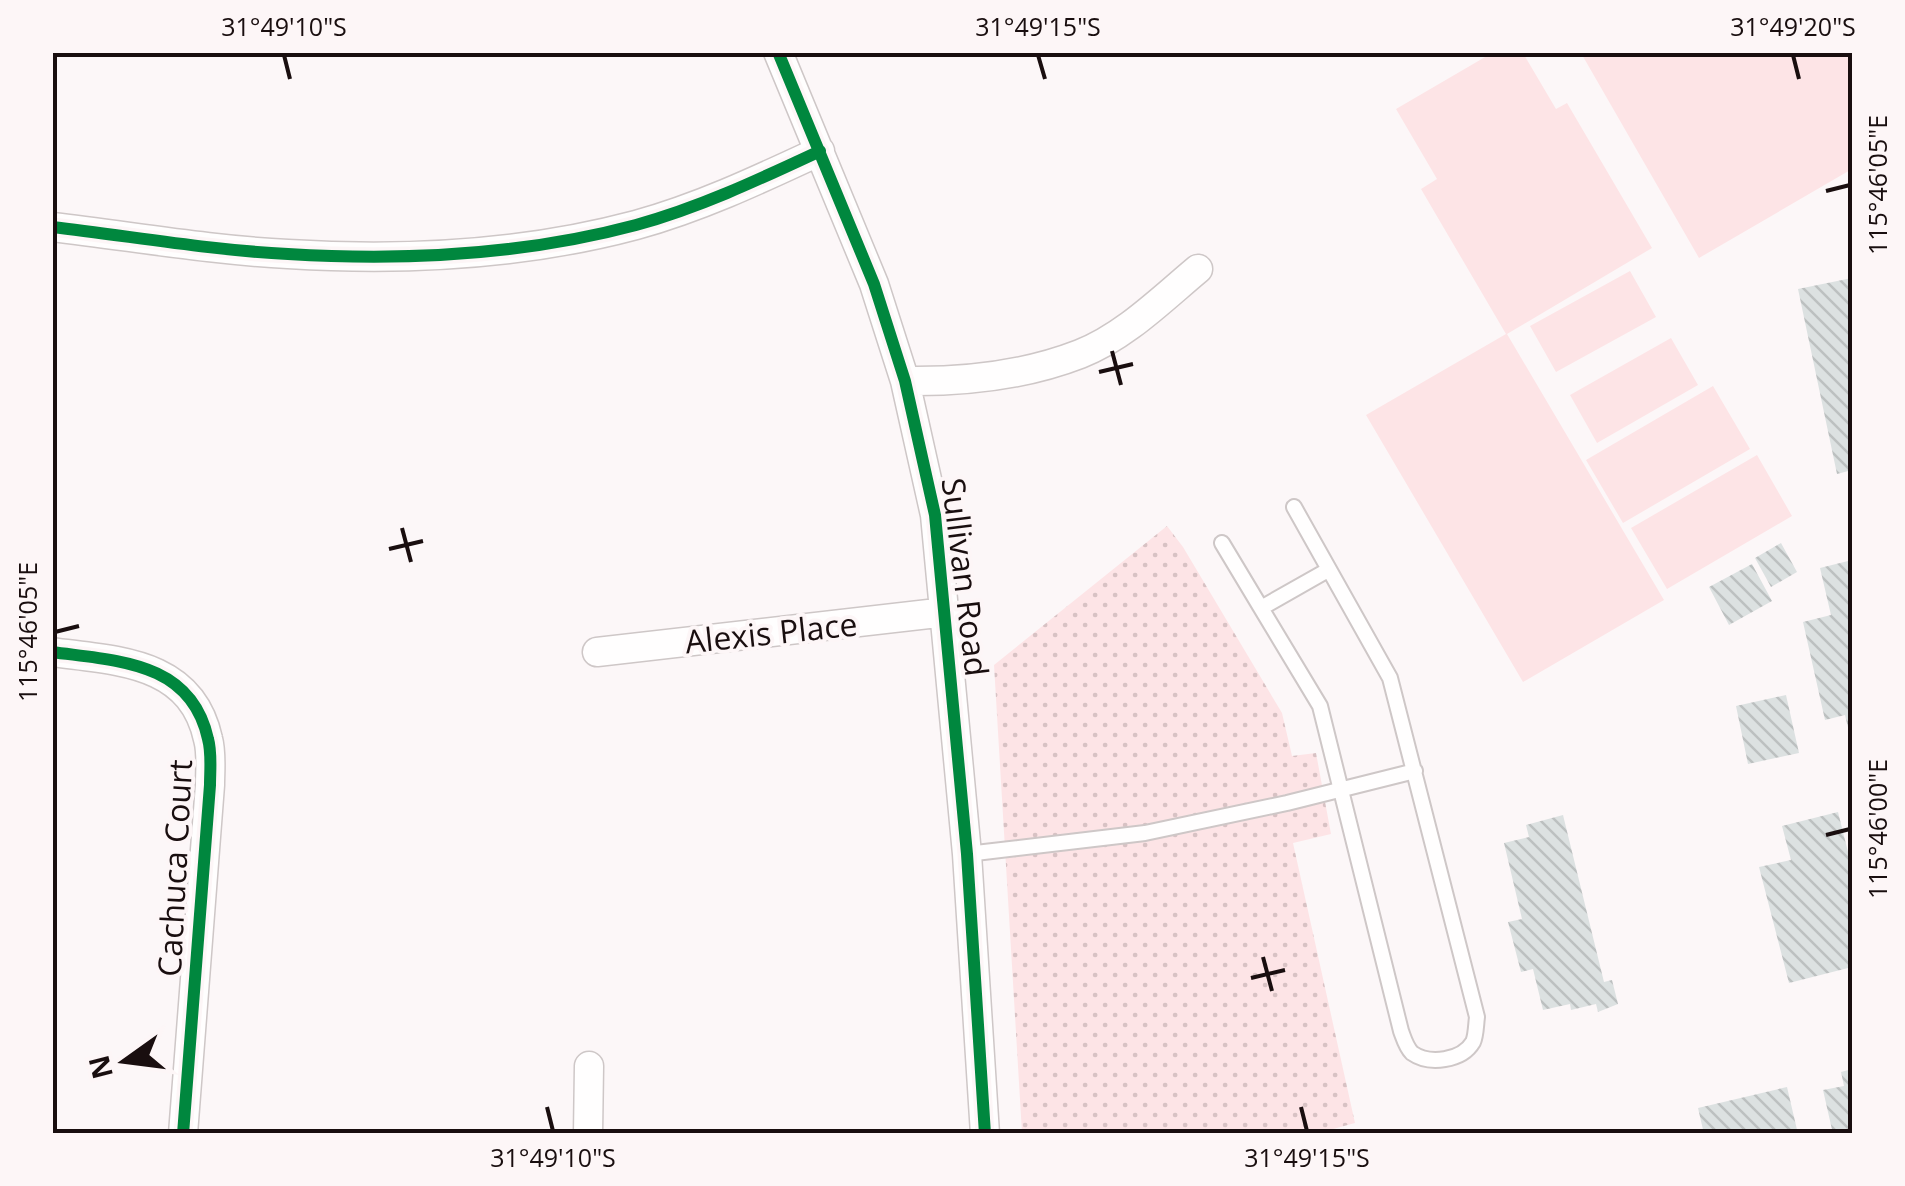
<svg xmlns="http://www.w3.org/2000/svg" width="1905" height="1186" font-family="'Open Sans',sans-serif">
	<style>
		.grass { fill: url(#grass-dots) }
		.garden { fill: #fde4e6 }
		.building { fill: url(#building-back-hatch) }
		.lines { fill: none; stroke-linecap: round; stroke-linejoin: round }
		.lane-casing { stroke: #cec7c7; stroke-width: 18 }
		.street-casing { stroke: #cec7c7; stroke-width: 31 }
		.lane { stroke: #fffefe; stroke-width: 14 }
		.street { stroke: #fffefe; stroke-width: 28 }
		.cycleway-casing { stroke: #fdf6f7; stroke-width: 19 }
		.cycleway { stroke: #00873e; stroke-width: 12 }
		.ticks { fill: none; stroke: #190e0f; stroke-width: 4 }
		.labels { text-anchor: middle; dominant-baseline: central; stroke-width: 8; stroke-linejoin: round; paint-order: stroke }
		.street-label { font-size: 32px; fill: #190e0f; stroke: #fdf6f7 }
		.neatline { fill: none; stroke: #190e0f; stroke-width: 4 }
		.ticks-label { font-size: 25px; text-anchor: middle; fill: #190e0f }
	</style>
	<defs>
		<pattern id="grass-dots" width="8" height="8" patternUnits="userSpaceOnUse" patternTransform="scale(2.5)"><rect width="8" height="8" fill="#fde4e6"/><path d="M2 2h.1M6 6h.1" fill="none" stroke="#d8c2c4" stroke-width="1.8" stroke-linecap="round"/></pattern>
		<pattern id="building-back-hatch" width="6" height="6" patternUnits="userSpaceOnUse" patternTransform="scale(2.5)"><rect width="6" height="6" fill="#dce1e1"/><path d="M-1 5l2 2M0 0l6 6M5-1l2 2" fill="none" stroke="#bcc0c0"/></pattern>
	</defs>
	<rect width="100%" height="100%" fill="#fcf7f8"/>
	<path class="grass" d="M1167 526 1183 547 1282 713 1292 756 1316 753 1331 834 1293 843 1355 1123 1315 1134 1022 1133 994 665Z"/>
	<path class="garden" d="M1492 53H1523L1556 109 1567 103 1652 248 1507 334 1664 600 1523 682 1366 415 1506 334 1421 189 1437 179 1396 109Z
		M1581 53H1852V169L1699 258Z
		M1630 271 1656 317 1556 372 1530 326Z
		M1671 338 1698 385 1597 443 1570 395Z
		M1713 386 1750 449 1623 523 1586 460Z
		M1757 455 1792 516 1667 589 1631 528Z"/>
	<path class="building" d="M1852 278V470L1837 474 1798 289Z
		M1781 543 1797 572 1771 587 1755 558Z
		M1852 560V740H1851L1845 715 1825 720 1803 622 1831 615 1820 568Z
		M1752 564 1772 601 1729 625 1709 587Z
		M1786 695 1799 753 1748 764 1736 706Z
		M1838 812 1852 868V967L1789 983 1759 867 1791 860 1782 826Z
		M1563 815 1604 982 1612 980 1618 1004 1598 1012 1596 1004 1571 1010 1570 1004 1543 1010 1533 969 1521 972 1508 922 1522 919 1504 843 1529 837 1526 825Z
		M1852 1069V1134H1833L1823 1090 1844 1086 1841 1072Z
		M1787 1087 1798 1134H1704L1698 1108Z"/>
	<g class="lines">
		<defs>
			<path id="lane" d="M1294 507 1390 678 1477 1017C1476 1024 1476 1036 1473 1042 1462 1061 1429 1065 1412 1053 1406 1047 1404 1039 1401 1031L1320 706 1261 608 1328 570
				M1222 543 1261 608
				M967 854 1145 833 1287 803 1415 771"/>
			<path id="street" d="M778 52 874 284 905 381 935 515 967 854 985 1134
				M52 227C130 236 209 250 288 254 403 261 524 255 636 225 701 207 760 179 820 151
				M905 381C962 382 1026 375 1080 354 1124 337 1162 299 1198 269
				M52 652C117 661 191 661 208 739 212 753 210 771 210 785L183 1134
				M597 652 946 612
				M588 1134 589 1066"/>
		</defs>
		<use href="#lane" class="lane-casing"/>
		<use href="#street" class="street-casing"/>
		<use href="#lane" class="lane"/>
		<use href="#street" class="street"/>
		<defs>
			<path id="cycleway" d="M778 52 874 284 905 381 935 515 967 854 985 1134
				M52 227C130 236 209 250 288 254 403 261 524 255 636 225 701 207 760 179 820 151
				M52 652C117 661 191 661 208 739 212 753 210 771 210 785L183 1134"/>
		</defs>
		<use href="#cycleway" class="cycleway-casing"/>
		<use href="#cycleway" class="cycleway"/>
	</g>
	<path class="ticks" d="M284 55 290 79M1038 55 1045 79M1793 55 1799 79M1826 191 1850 185M1112 351 1121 385M1099 372 1133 364M402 528 411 562M389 549 423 541M55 632 79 626M1826 835 1850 829M1263 957 1272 991M1251 978 1285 970M547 1107 553 1131M1301 1107 1307 1131"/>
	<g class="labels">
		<g class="street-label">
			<text transform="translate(966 577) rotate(83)">Sullivan Road</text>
			<text transform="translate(771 632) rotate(-6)">Alexis Place</text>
			<text transform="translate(174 868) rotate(-87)">Cachuca Court</text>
		</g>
	</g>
	<rect width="1905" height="1186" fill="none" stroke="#fdf6f7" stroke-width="110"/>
	<g transform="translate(125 1061) rotate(256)" stroke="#fdf6f7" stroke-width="8" paint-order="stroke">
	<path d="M0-8L18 38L0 25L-18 38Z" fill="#190e0f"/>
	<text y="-15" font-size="28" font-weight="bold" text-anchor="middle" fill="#190e0f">N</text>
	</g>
	<rect x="55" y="55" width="1795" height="1076" class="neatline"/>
	<g class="ticks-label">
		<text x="284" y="36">31°49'10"S</text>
		<text x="1038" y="36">31°49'15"S</text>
		<text x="1793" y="36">31°49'20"S</text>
		<text transform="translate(1878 185) rotate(-90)" y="9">115°46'05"E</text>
		<text transform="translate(28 632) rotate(-90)" y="9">115°46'05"E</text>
		<text transform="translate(1878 829) rotate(-90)" y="9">115°46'00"E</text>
		<text x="553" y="1167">31°49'10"S</text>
		<text x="1307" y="1167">31°49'15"S</text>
	</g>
</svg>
